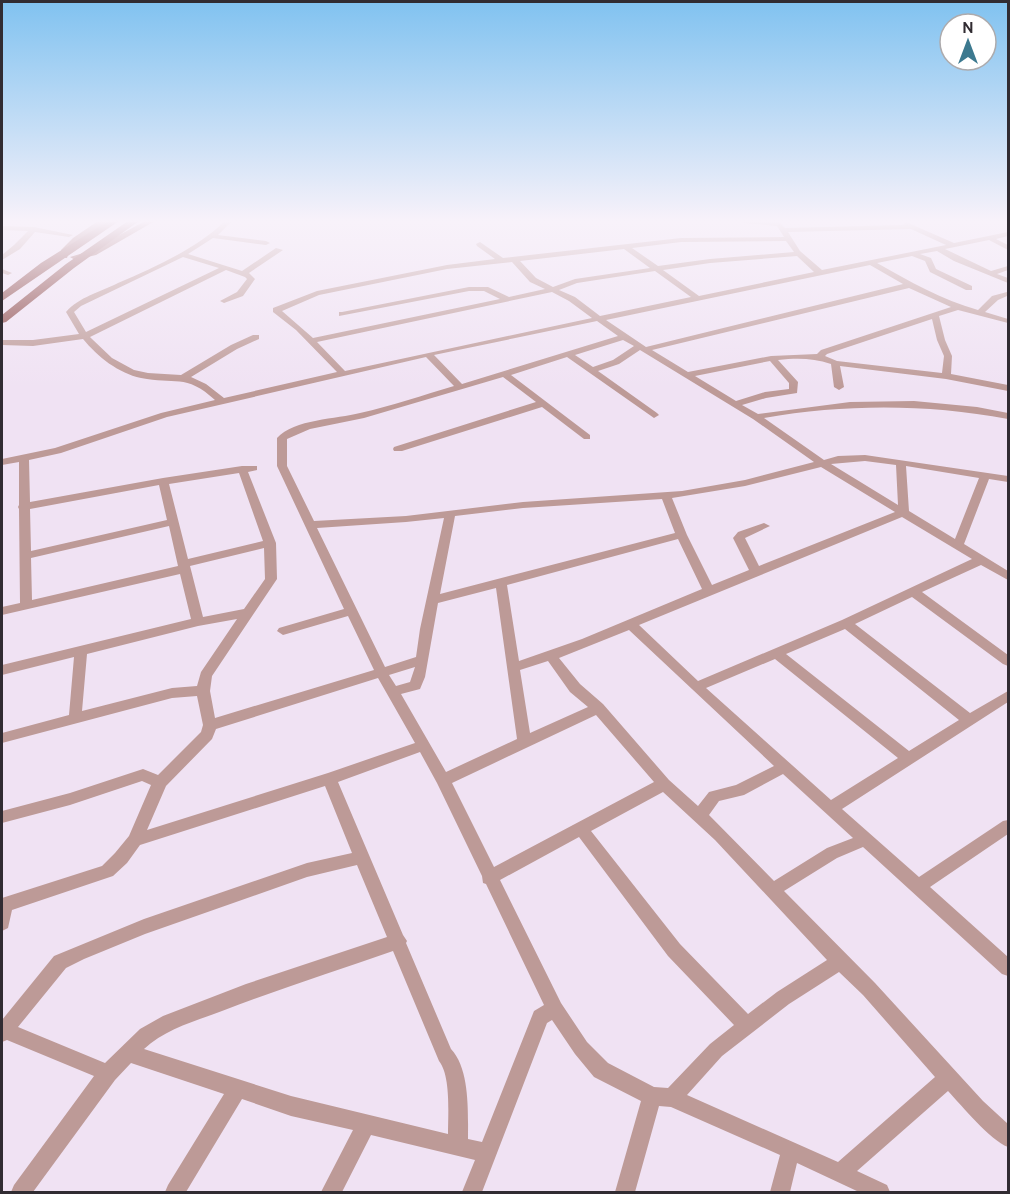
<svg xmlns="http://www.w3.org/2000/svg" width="1010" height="1194" font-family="Cabin,sans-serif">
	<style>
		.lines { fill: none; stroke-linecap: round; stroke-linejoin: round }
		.minor { fill: #bd9a97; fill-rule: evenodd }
		.major { fill: #955855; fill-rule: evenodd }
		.highway { fill: #853f3e; fill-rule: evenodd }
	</style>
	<rect width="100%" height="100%" fill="#f0e2f3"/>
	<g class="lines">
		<path class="minor" d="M225 221H232L218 235 266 241 270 243 266 245 213 238 188 254 242 271 276 248 283 250 249 273 255 279 243 296 224 303 220 301 237 292 247 279 245 277 226 270 90 337 92 339 112 358 134 370 148 373 181 375 231 345 253 335H259V339L237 349 191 377 206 384 224 398 337 372 296 330 273 312V308L317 291 447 265 495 259 477 246 476 244 480 242 503 258 681 238 784 237 777 226 745 223 742 221 779 222 785 228 903 225 906 222 954 243 1008 232V236L996 239 1008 245V250L989 240 945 249 991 271 1008 266V270L997 274 1008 278V283L954 261 937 251 920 254 931 258 936 269 972 286V290H966L930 272 925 261 912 256 877 263C909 281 942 300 978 310L992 296 1007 292V296L998 300 985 312 1008 319V323L958 310 939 316 945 340 952 356 951 374 1008 385V391L946 379 840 366 844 387 839 390 834 387 831 364C813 358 797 358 778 360L798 382 797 393 766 398 742 405 758 414 850 402 914 401 977 407 1008 413V419C926 404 846 404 764 418L824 460 838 456 865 455 1008 476V482L989 479 964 544 1008 571V580L981 565 922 592 1008 655V666L1003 664 912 597 855 624 970 713 1008 691V702L842 809 919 877 1003 821 1008 820V834L930 887 1008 957V976L1002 974 863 847 837 858 784 891 875 983 983 1101 1008 1124V1147C990 1140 962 1106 948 1091L857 1171 887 1185 890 1192H859L797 1163 790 1192H770L780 1155 671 1107 659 1106 635 1192H615L641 1101 594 1077 575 1054 552 1020 547 1023 482 1192H462L475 1160 371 1135 342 1192H321L353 1130 291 1116 242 1099 186 1192H165L168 1185 224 1094 131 1063 115 1080 33 1192H11L14 1185 94 1076 7 1040 2 1042V1020L54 956 144 919 307 863 352 853 325 786 140 845 127 863 113 876 12 910 8 928 2 931V898L102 866 115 853 129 836 151 785 142 781 70 805 2 823V811L70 793 143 769 158 775 201 732 203 725 197 696 172 698 2 743V733L69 715 74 657 2 675V665L191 619 180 574 2 615V607L20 603 19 509 18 507 19 505V462L2 465V459L55 448 161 413 215 400C186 373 174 385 141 378 118 373 98 357 83 339L33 346 2 345V340H33L79 334 66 312C79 297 100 292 118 283 155 267 196 249 225 221ZM911 229 946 245 822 270 800 251 788 232ZM786 241 794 252 710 259 658 266 632 248 681 242ZM624 249 650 268 575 279 553 287 536 278 520 261ZM797 256 814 272 699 296 663 270 710 263ZM183 257 219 268 86 332 74 312 81 306ZM512 262 530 282 545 289 509 297 488 287H469L342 312H339V316L469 291H484L500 299 313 338 282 311 319 295 447 269ZM870 265 903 284 646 347 606 320ZM655 271 691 297 600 316 575 297 559 290 577 283ZM909 288 951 307 821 350 817 354 771 356 688 372 652 350ZM552 292 569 301 592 318 345 371 317 342ZM932 319 937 340 944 356 942 373 837 361 825 356 827 354ZM597 321 618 336 462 384 434 355ZM623 340 634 346 613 360 593 367 575 355ZM640 350 753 419 814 462 745 480 682 491 523 502 406 516 314 521 287 466V439L310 429 364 418 503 377 536 402 394 447 393 449 394 451H402L542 407 584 439H590V435L511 375 567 357 654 418 659 415 657 413 598 371 619 364ZM426 357 454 386C423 395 392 406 360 413 337 419 294 419 277 438V466L344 609 279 628 277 631 283 635 348 616 374 670 215 718 210 691 212 676 277 579 276 543 248 472 257 470V466H242L163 478 30 502 29 460 61 453 167 417ZM770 361 789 383V389L765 392 736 401 695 376ZM865 461 896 465 898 505 831 464ZM906 466 979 478 955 539 909 511ZM821 467 895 512 759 566 745 538 770 526 764 523 738 532 733 538 749 570 712 585 687 535 672 498 745 486ZM239 473 263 541 188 559 169 484ZM159 485 167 520 31 551 30 509ZM662 499 675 533 440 594 455 516 523 508ZM902 517 972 559 842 620 698 681 639 625ZM444 518 420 629 416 657 385 667 317 528 406 522ZM169 526 178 566 32 600 31 558ZM678 539 702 589 582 639 519 661 507 585ZM264 548 265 579 244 609 203 617 190 566ZM496 588 517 739 446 772 401 694 420 689 425 677 438 603ZM237 619 201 672 197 686 172 688 82 711 87 654 198 626ZM845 629 959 720 909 751 786 654ZM629 630 774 766 736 785 709 792 698 806 669 780 603 704 580 684 559 658ZM775 659 898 758 831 800 706 688ZM548 661 570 692 588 707 530 733 520 670ZM415 667 410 682 396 686 389 675ZM378 678 415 743 328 773 147 830 166 786 212 739 216 729ZM596 715 654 782 494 867 452 783ZM420 752 437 783 482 876 483 883 486 884 544 1005 534 1011 482 1142 468 1139C468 1112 470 1069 451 1049L406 943 407 941 403 935 338 782ZM783 774 853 838 827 848 774 881 709 815 719 801 744 795ZM663 792 715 840 827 960 777 992 748 1014 680 944 591 831ZM579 837 668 956 734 1025 710 1044 668 1088 654 1087 608 1063 587 1042 561 1003 500 880ZM357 865 387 937 246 984 163 1016 140 1029 105 1063 18 1027 66 968 84 959 145 934 307 877ZM393 951 439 1061C451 1076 448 1115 448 1134L291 1096 144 1049C165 1029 196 1021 222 1011 279 989 336 971 393 951ZM839 972 863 995 935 1077 838 1162 687 1095 722 1056 789 1004Z
			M2 226 34 227 73 235 69 237 35 232 20 249 2 260V255L14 245 28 231 2 230Z
			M2 269 12 273 8 275 2 273Z"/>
		<path class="major" d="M98 221H107C95 233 72 241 67 258H61V250L73 238Z
			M145 221H155L96 255 75 260 70 257 90 251Z"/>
		<path class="highway" d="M108 221H119L2 301V293L41 263Z
			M128 221H139L74 268 6 322 2 323V315L66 264Z"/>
	</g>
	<linearGradient id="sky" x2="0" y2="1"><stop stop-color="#80c2f0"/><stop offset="0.57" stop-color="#f8f2fa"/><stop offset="1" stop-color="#f8f2fa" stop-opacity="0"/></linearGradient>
	<rect width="1010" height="388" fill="url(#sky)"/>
	<rect width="1010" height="1194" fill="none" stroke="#312c32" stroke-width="6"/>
	<g transform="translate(968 42)"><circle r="28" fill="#ffffff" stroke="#adabad" stroke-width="1.5"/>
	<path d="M0-4.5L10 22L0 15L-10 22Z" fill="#3c798f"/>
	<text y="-9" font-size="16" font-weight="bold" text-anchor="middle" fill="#312c32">N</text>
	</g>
</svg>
